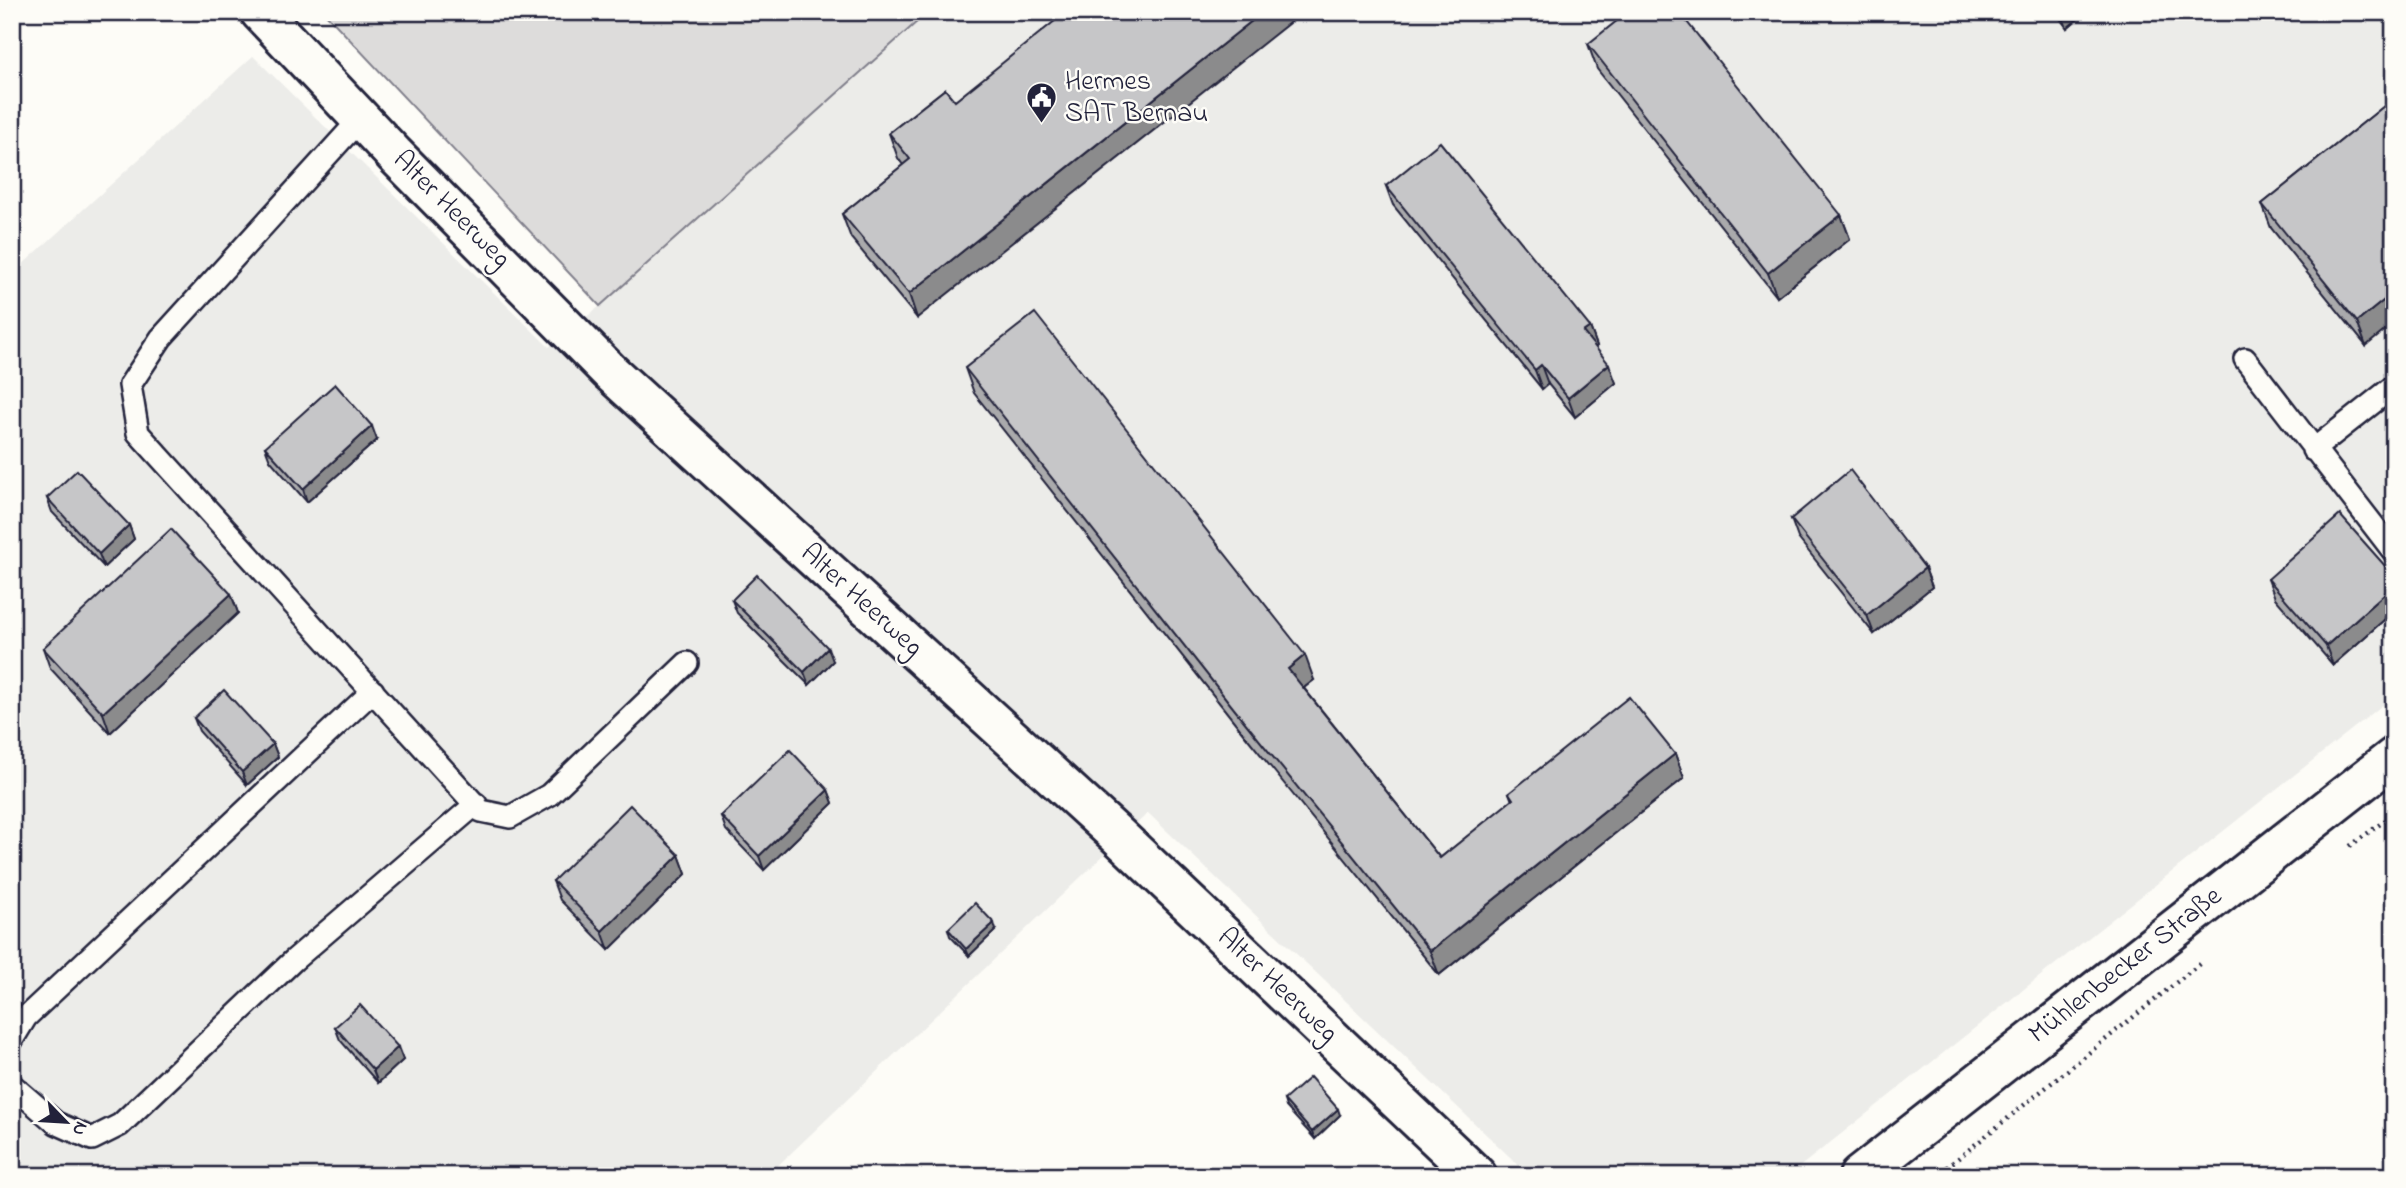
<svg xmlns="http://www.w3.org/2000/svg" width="2406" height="1188" font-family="'Indie Flower',sans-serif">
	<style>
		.built { fill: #ecece9 }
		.green { fill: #dddcdb; stroke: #807f8b; stroke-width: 2 }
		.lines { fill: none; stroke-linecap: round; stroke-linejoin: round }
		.lane-casing { stroke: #22223b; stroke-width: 26 }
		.street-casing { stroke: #22223b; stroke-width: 44 }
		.secondary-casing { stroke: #22223b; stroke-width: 44 }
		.path { stroke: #22223b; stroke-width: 4.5; stroke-dasharray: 2 5; stroke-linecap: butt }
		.lane { stroke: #fdfcf7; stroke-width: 21 }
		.street { stroke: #fdfcf7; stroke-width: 38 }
		.secondary { stroke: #fdfcf7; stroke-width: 38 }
		.wall { fill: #aaaaac; stroke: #22223b; stroke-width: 2 }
		.shaded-wall { fill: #8b8b8c; stroke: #22223b; stroke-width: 2 }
		.building { fill: #c6c6c8; stroke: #22223b; stroke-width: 2 }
		.labels { text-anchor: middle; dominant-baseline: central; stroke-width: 5; stroke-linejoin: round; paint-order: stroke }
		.poi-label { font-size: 28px; fill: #22223b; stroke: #fdfcf7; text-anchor: start }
		.street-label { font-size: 28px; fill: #22223b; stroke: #fdfcf7 }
	</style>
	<rect width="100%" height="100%" fill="#fdfcf7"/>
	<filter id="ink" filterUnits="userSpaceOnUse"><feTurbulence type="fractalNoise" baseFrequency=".0143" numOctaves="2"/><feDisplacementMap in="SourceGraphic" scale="14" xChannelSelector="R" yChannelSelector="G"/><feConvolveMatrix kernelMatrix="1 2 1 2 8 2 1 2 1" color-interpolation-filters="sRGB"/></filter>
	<g filter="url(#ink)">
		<path class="built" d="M928 12H2394V696L1788 1176H1530L1148 813 767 1176H125L113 1163 100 1176H12V274L253 56 549 347 600 306Z"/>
		<path class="green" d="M324 12H928L600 306Z"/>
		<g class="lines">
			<defs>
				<path id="lane" d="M362 117 161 338 130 385 138 433 481 811 510 817 549 795 687 663
					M2245 359 2394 552
					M2313 450 2394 386
					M12 1040 26 1017 373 691
					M12 1085 56 1123 92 1139 120 1125 294 960 476 804"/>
				<path id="street" d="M260 12 394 154 609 371 1115 833 1477 1176"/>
				<path id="secondary" d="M1859 1176 2394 757"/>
			</defs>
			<use href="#lane" class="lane-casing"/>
			<use href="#street" class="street-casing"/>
			<use href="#secondary" class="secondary-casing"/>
			<path class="path" d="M2350 846 2394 814
				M1936 1176 2203 961"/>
			<use href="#lane" class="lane"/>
			<use href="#street" class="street"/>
			<use href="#secondary" class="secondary"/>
		</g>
		<path class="wall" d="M2055 12H2086L2067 28Z
			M1588 44 1841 215 1850 239 1777 297 1597 69Z
			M945 89 917 318 851 238 842 214 903 165 898 158 889 133Z
			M2394 98 2366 346 2271 228 2262 204Z
			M1386 186 1590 327 1597 346 1595 347 1616 383 1575 417 1548 384 1542 389 1393 205Z
			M965 368 1314 680 1304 688 1440 858 1512 801 1509 793 1675 754 1684 778 1439 975 1244 734 974 393Z
			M377 440 307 502 270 460 265 447Z
			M47 498 129 525 134 539 104 567 52 512Z
			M1791 519 1925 568 1932 587 1874 634 1798 538Z
			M2394 576V611L2333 665 2275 598 2268 579Z
			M231 594 238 613 110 733 50 668 43 648Z
			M732 600 833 661 809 685 737 613Z
			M194 718 273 744 278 757 247 785 199 731Z
			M828 790 833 803 764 870 726 830 721 816Z
			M679 855 686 874 609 950 560 900 553 881Z
			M948 929 996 930 969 956 950 936Z
			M335 1027 403 1060 378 1083 340 1040Z
			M1284 1100 1340 1115 1315 1139 1286 1107Z"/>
		<path class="shaded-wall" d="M1263 12H1303L917 318 909 294Z
			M2061 12H2086L2067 28Z
			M1841 215 1850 239 1777 297 1768 273Z
			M2394 292V323L2366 346 2357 322Z
			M1590 327 1597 346 1590 352 1583 332Z
			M1609 364 1616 383 1575 417 1568 398Z
			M1541 365 1548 384 1542 389 1535 370Z
			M372 426 377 440 307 502 303 489Z
			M129 525 134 539 104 567 99 554Z
			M1925 568 1932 587 1874 634 1867 615Z
			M2394 585V611L2333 665 2326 646Z
			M231 594 238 613 110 733 103 713Z
			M828 648 833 661 809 685 804 672Z
			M1305 655 1314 680 1297 693 1288 669Z
			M273 744 278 757 247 785 242 772Z
			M1675 754 1684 778 1439 975 1430 951Z
			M828 790 833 803 764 870 759 856Z
			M679 855 686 874 609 950 602 931Z
			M994 923 996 930 969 956 966 949Z
			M398 1047 403 1060 378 1083 373 1070Z
			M1338 1109 1340 1115 1315 1139 1312 1132Z"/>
		<path class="building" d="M1066 12H1263L909 294 842 214 910 159 889 133 945 89 955 101Z
			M1628 12H1679L1841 215 1768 273 1588 44Z
			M2394 98V292L2357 322 2262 204Z
			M1440 142 1590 327 1583 332 1609 364 1568 398 1541 365 1535 370 1386 186Z
			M1035 313 1305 655 1288 669 1440 858 1513 799 1509 793 1629 697 1675 754 1430 951 1235 710 965 368Z
			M335 384 372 426 303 489 265 447Z
			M77 470 129 525 99 554 47 498Z
			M1850 470 1925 568 1867 615 1791 519Z
			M2340 515 2394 576V585L2326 646 2268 579Z
			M171 529 231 594 103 713 43 648Z
			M757 575 828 648 804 672 732 600Z
			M224 690 273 744 242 772 194 718Z
			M790 750 828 790 759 856 721 816Z
			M630 805 679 855 602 931 553 881Z
			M975 903 994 923 966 949 948 929Z
			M360 1005 398 1047 373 1070 335 1027Z
			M1310 1077 1338 1109 1312 1132 1284 1100Z"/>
	</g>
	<defs>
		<symbol id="civic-pin" viewBox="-11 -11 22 30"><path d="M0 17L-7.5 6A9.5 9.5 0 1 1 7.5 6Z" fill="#22223b" stroke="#fdfcf7"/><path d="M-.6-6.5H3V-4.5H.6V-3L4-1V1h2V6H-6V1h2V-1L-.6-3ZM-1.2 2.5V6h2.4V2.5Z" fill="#fff"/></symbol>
	</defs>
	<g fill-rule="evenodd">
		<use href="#civic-pin" x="1024" y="80" width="35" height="47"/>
	</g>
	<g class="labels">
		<g class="poi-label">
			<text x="1065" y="82">Hermes<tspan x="1065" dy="32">SAT Bernau</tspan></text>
		</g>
		<g class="street-label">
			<text transform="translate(451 210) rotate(45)">Alter Heerweg</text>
			<text transform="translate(861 601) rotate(42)">Alter Heerweg</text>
			<text transform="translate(2126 966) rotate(-38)">Mühlenbecker Straße</text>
			<text transform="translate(1277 986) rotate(43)">Alter Heerweg</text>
		</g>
	</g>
	<rect width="2406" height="1188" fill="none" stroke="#fdfcf7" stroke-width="42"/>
	<rect x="21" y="21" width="2364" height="1146" fill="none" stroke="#22223b" stroke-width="2.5" filter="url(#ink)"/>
	<g transform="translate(66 1122) rotate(115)" stroke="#fdfcf7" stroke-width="5" paint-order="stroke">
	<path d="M0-5L12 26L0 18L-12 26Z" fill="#22223b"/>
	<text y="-10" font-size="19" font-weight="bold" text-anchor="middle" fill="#22223b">N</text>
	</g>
</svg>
